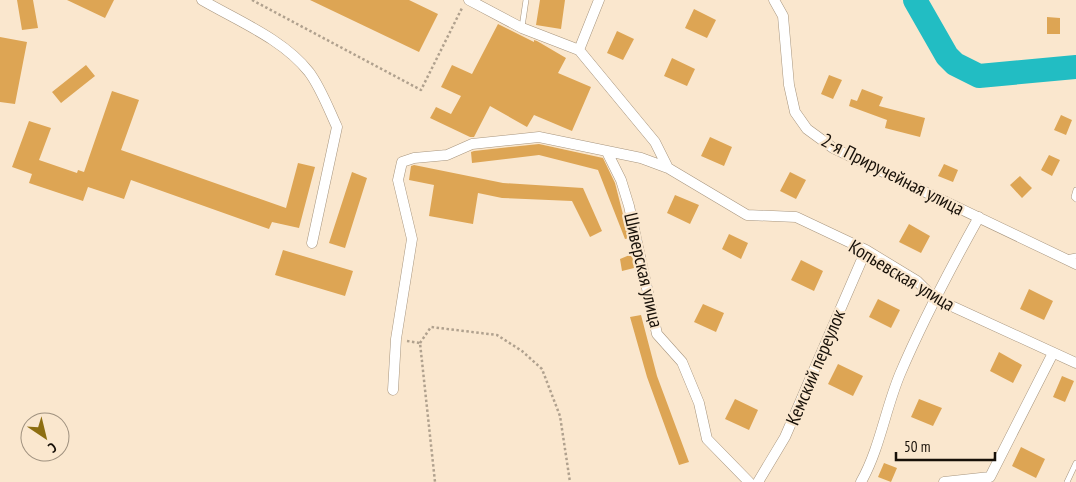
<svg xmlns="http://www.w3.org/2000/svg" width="1076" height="482" font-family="'PT Sans Narrow',sans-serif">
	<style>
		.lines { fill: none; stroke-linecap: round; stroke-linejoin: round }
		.river { stroke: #22bdc3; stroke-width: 24 }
		.building { fill: #dda554 }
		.lane-casing { stroke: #a7957e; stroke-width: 6 }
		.street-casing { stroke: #a7957e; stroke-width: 11 }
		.path { stroke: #b0a18e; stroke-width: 2.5; stroke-dasharray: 2.5 2.5; stroke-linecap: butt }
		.lane { stroke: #fff; stroke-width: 5 }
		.street { stroke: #fff; stroke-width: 10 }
		.labels { text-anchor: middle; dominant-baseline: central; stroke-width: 4.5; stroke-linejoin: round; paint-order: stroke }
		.street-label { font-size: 19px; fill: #171008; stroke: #fae7ce }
	</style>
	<rect width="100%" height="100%" fill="#fae7ce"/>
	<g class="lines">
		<path class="river" d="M915 0 947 56 955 64 979 76 1076 67"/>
	</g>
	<path class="building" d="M17 0H33L38 28 22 30Z
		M67 0H114L105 18Z
		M310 0H409L438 14 419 52Z
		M540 0H565L561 29 536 25Z
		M694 9 716 20 707 38 685 28Z
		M1047 17 1060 18V34H1047Z
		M498 24 534 42V40L537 41 566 58 558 73 591 87 572 131 534 115 527 127 490 106 474 137H470L430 118 436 107 451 114 461 96 441 87 452 65 472 74Z
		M617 31 634 39 623 60 607 53Z
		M0 37 27 42 15 104 0 102Z
		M672 58 695 69 687 86 664 76Z
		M86 65 95 76 61 103 52 92Z
		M829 75 842 80 833 99 821 94Z
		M862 89 883 97 879 106 925 118 920 137 885 128 887 120 849 106 851 99 857 101Z
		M112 91 139 100 121 150 286 208 298 163 315 167 299 228 272 222 269 229 131 180 124 199 88 187 83 201 29 183 32 174 12 167 29 121 51 128 39 160 77 173 78 170 84 172Z
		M1061 115 1072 120 1066 135 1054 130Z
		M710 137 732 147 724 166 701 156Z
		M539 144 603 158 615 183 629 238 625 239 598 170 539 155 472 163 471 152 474 151Z
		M1049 155 1060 160 1052 176 1041 170Z
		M944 164 958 170 953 182 938 176Z
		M414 165 503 183 583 188 602 231 590 237 572 201 502 198 478 193 473 224 429 216 434 185 409 180 411 166Z
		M352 172 367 178 345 248 329 243Z
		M790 172 806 180 796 199 780 191Z
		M1020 176 1032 188 1022 198 1010 185Z
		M675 195 699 205 690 224 667 213Z
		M909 224 930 236 921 253 899 242Z
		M729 234 748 243 741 259 722 249Z
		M283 250 353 271 345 296 275 275Z
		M632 254 634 268 622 271 620 259Z
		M801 260 823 271 814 291 791 280Z
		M1029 289 1053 301 1044 320 1020 309Z
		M878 299 900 310 891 328 869 317Z
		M703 304 724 313 716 332 694 322Z
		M641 315 657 376 689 462 679 465 647 377 630 317Z
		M999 352 1022 365 1013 383 990 371Z
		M838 364 863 376 853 396 828 384Z
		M1062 376 1074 381 1065 402 1053 397Z
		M735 399 758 410 749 430 725 419Z
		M919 399 942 408 933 426 911 417Z
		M1021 447 1045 459 1036 478 1012 466Z
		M884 463 897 468 891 482 878 477Z"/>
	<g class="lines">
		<defs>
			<path id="lane" d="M522 27 526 0
				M1076 190 1074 197 1076 199
				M1066 258 1076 256
				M1067 482 1076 463"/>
			<path id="street" d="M202 0C238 21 283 39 309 72 321 88 329 110 337 127L312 243
				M469 0 522 28 579 50
				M599 0 579 50 655 142 668 168 747 215 796 217 866 250 917 281 934 298 1076 363
				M774 0 783 16 789 85 795 112 807 129 833 148 1076 264
				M607 152 621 180 629 206 657 334 682 362 699 403 707 439 749 482
				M393 390 396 339 412 239 398 180 402 162 414 158 447 155 472 144 539 137 641 158 668 168
				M758 482 785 437 866 250
				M861 482C880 448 885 410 900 374 923 320 950 269 979 217
				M944 482 990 477 1053 353"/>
		</defs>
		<use href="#lane" class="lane-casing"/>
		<use href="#street" class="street-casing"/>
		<path class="path" d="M252 0 421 90 462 8
			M407 341 420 343 435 482
			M420 343 431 327 497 335 522 351 542 369 560 416 570 482"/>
		<use href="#lane" class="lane"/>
		<use href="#street" class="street"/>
	</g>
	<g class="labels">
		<g class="street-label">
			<text transform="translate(893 174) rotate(27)">2-я Приручейная улица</text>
			<text transform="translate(644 270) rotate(77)">Шиверская улица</text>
			<text transform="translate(902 275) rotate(31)">Копьевская улица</text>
			<text transform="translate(815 367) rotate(-67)">Кемский переулок</text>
		</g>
	</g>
	<g transform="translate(45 437) rotate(145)"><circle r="24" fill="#fae7ce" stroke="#9f917f"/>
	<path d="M0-4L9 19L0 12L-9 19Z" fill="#8d6e11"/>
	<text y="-8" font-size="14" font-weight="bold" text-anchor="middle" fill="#171008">С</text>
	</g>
	<path d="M896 452v8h99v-8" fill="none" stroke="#171008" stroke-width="2.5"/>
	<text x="904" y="452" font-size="15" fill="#171008" stroke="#fae7ce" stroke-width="4" paint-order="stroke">50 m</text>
</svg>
